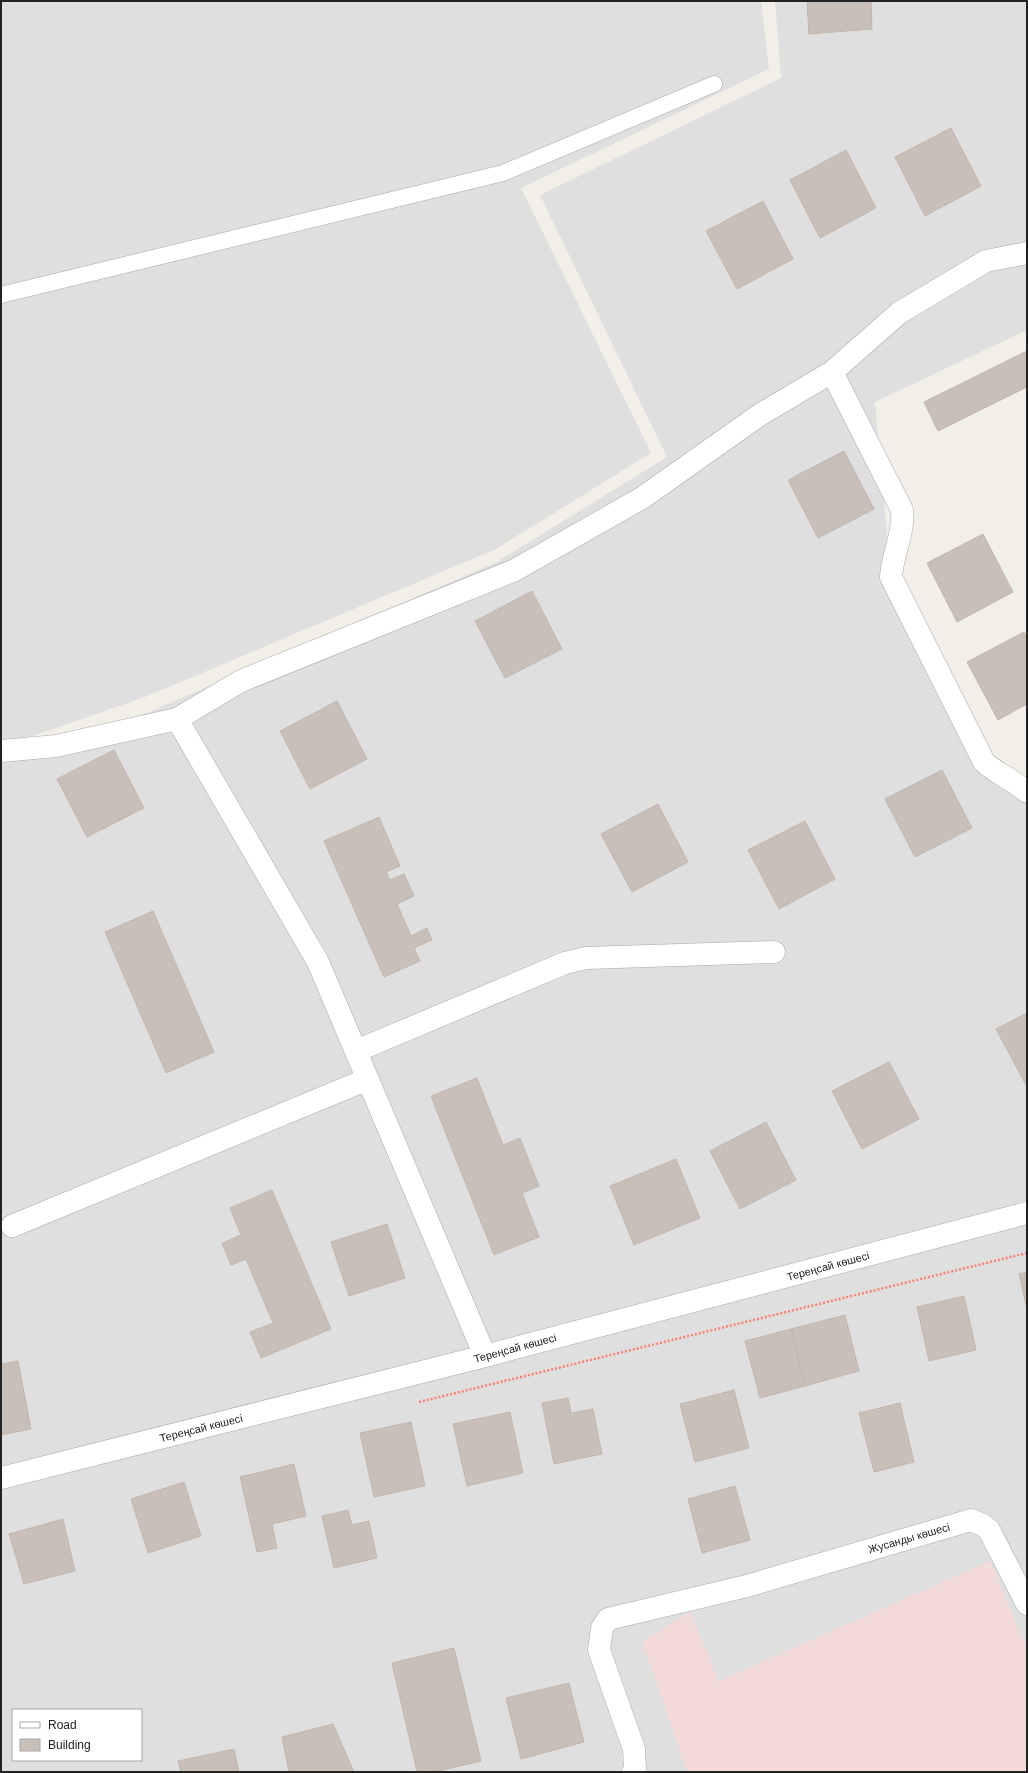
<svg xmlns="http://www.w3.org/2000/svg" width="1028" height="1773" font-family="Helvetica,sans-serif">
	<style>
		.residential { fill: #e0dfdf; fill-rule: evenodd }
		.commercial { fill: #f2dad9 }
		.building { fill: #c7bfb8; stroke: #c4b6ab }
		.lines { fill: none; stroke-linecap: round; stroke-linejoin: round }
		.service-casing { stroke: #a9a9a9; stroke-width: 17 }
		.minor-casing { stroke: #a9a9a9; stroke-width: 23 }
		.path { stroke: #fa8072; stroke-width: 2.5; stroke-dasharray: 2 2; stroke-linecap: butt }
		.service { stroke: #fff; stroke-width: 16 }
		.minor { stroke: #fff; stroke-width: 22 }
		.labels { text-anchor: middle; dominant-baseline: central; stroke-width: 3.5; stroke-linejoin: round; paint-order: stroke }
		.street-label { font-size: 11px; fill: #222; stroke: #fff }
	</style>
	<rect width="100%" height="100%" fill="#f2efe9"/>
	<path class="residential" d="M1 1H761L769 69 521 188 651 453 496 549 145 697 1 747Z
		M775 1H1027V330L875 402 891 577 984 762 1027 792V1772H1V760L56 746 149 712 495 563 667 457 540 195 781 78ZM13 1710H141V1760H13Z"/>
	<path class="commercial" d="M990 1561 1027 1648V1772H687L642 1642 690 1612 719 1681Z"/>
	<path class="building" d="M807 1H871L872 29 809 34Z
		M951 128 981 186 925 216 895 157Z
		M846 150 876 208 820 238 790 180Z
		M763 201 793 259 737 289 706 231Z
		M1027 351V387L938 431 924 402Z
		M844 451 874 509 818 538 788 480Z
		M983 534 1013 592 957 622 927 563Z
		M532 591 562 649 505 678 475 621Z
		M1024 632 1027 638V704L998 720 967 662Z
		M337 701 367 759 310 789 280 731Z
		M114 750 144 808 87 837 57 779Z
		M942 770 972 828 915 857 885 799Z
		M658 804 688 862 632 892 601 834Z
		M379 817 400 866 386 872 390 880 404 874 414 896 397 904 411 936 427 928 432 940 414 948 420 961 384 977 324 841Z
		M805 821 835 879 779 909 748 850Z
		M153 911 214 1052 166 1073 105 932Z
		M1027 1013V1087L996 1029Z
		M889 1062 919 1119 862 1149 832 1091Z
		M477 1078 503 1145 520 1138 539 1186 522 1193 539 1237 494 1255 431 1096Z
		M766 1122 796 1180 740 1209 710 1151Z
		M676 1159 700 1218 634 1245 610 1186Z
		M272 1190 331 1329 261 1358 250 1332 273 1323 246 1259 231 1265 222 1243 241 1235 230 1208Z
		M387 1224 405 1278 349 1296 331 1242Z
		M1027 1272V1310L1019 1274Z
		M964 1296 976 1350 929 1361 917 1307Z
		M845 1315 859 1371 805 1386 791 1329Z
		M791 1329 805 1386 760 1398 745 1341Z
		M18 1361 31 1429 1 1435V1364Z
		M734 1390 749 1448 695 1462 680 1404Z
		M568 1398 571 1413 593 1409 602 1454 554 1464 542 1403Z
		M900 1403 914 1462 874 1472 859 1413Z
		M510 1412 523 1473 467 1486 453 1424Z
		M411 1422 425 1486 374 1497 360 1433Z
		M294 1464 306 1516 272 1524 277 1548 257 1552 240 1477Z
		M184 1482 201 1536 148 1553 131 1499Z
		M735 1486 750 1540 702 1553 688 1499Z
		M348 1510 352 1525 369 1521 377 1558 334 1568 322 1516Z
		M63 1519 75 1571 24 1584 9 1534Z
		M454 1648 481 1761 434 1772H417L392 1663Z
		M569 1683 584 1742 521 1759 506 1698Z
		M333 1724 354 1772H289L282 1737Z
		M234 1749 239 1772H181L178 1761Z"/>
	<g class="lines">
		<defs>
			<path id="service" d="M1 295 503 173 714 84"/>
			<path id="minor" d="M1027 253 986 261 899 313 832 372 902 510C905 531 892 555 891 577L984 762C997 774 1014 780 1027 792
				M177 719 318 962 485 1356
				M1 751 56 746 177 719 241 681 515 570 642 498 761 414 832 372
				M356 1051 565 963 586 958 774 952
				M12 1226 368 1079
				M1 1478 485 1356 1027 1213
				M633 1772 635 1770 634 1749 599 1650 602 1628 608 1619 747 1586 971 1520 983 1525 989 1530 1027 1604"/>
		</defs>
		<use href="#service" class="service-casing"/>
		<use href="#minor" class="minor-casing"/>
		<path class="path" d="M419 1402 1027 1253"/>
		<use href="#service" class="service"/>
		<use href="#minor" class="minor"/>
	</g>
	<g class="labels">
		<g class="street-label">
			<text transform="translate(828 1266) rotate(-15)">Тереңсай көшесі</text>
			<text transform="translate(515 1348) rotate(-15)">Тереңсай көшесі</text>
			<text transform="translate(201 1428) rotate(-14)">Тереңсай көшесі</text>
			<text transform="translate(909 1538) rotate(-16)">Жусанды көшесі</text>
		</g>
	</g>
	<rect width="1028" height="1773" fill="none" stroke="#222222" stroke-width="4"/>
	<rect x="12" y="1709" width="130" height="52" fill="#ffffff" stroke="#a7a7a7"/>
	<rect x="20" y="1722" width="20" height="6" fill="#ffffff" stroke="#a7a7a7"/>
	<text x="48" y="1729" font-size="12" fill="#222222">Road</text>
	<rect x="20" y="1739" width="20" height="12" fill="#c7bfb8" stroke="#a7a7a7"/>
	<text x="48" y="1749" font-size="12" fill="#222222">Building</text>
</svg>
